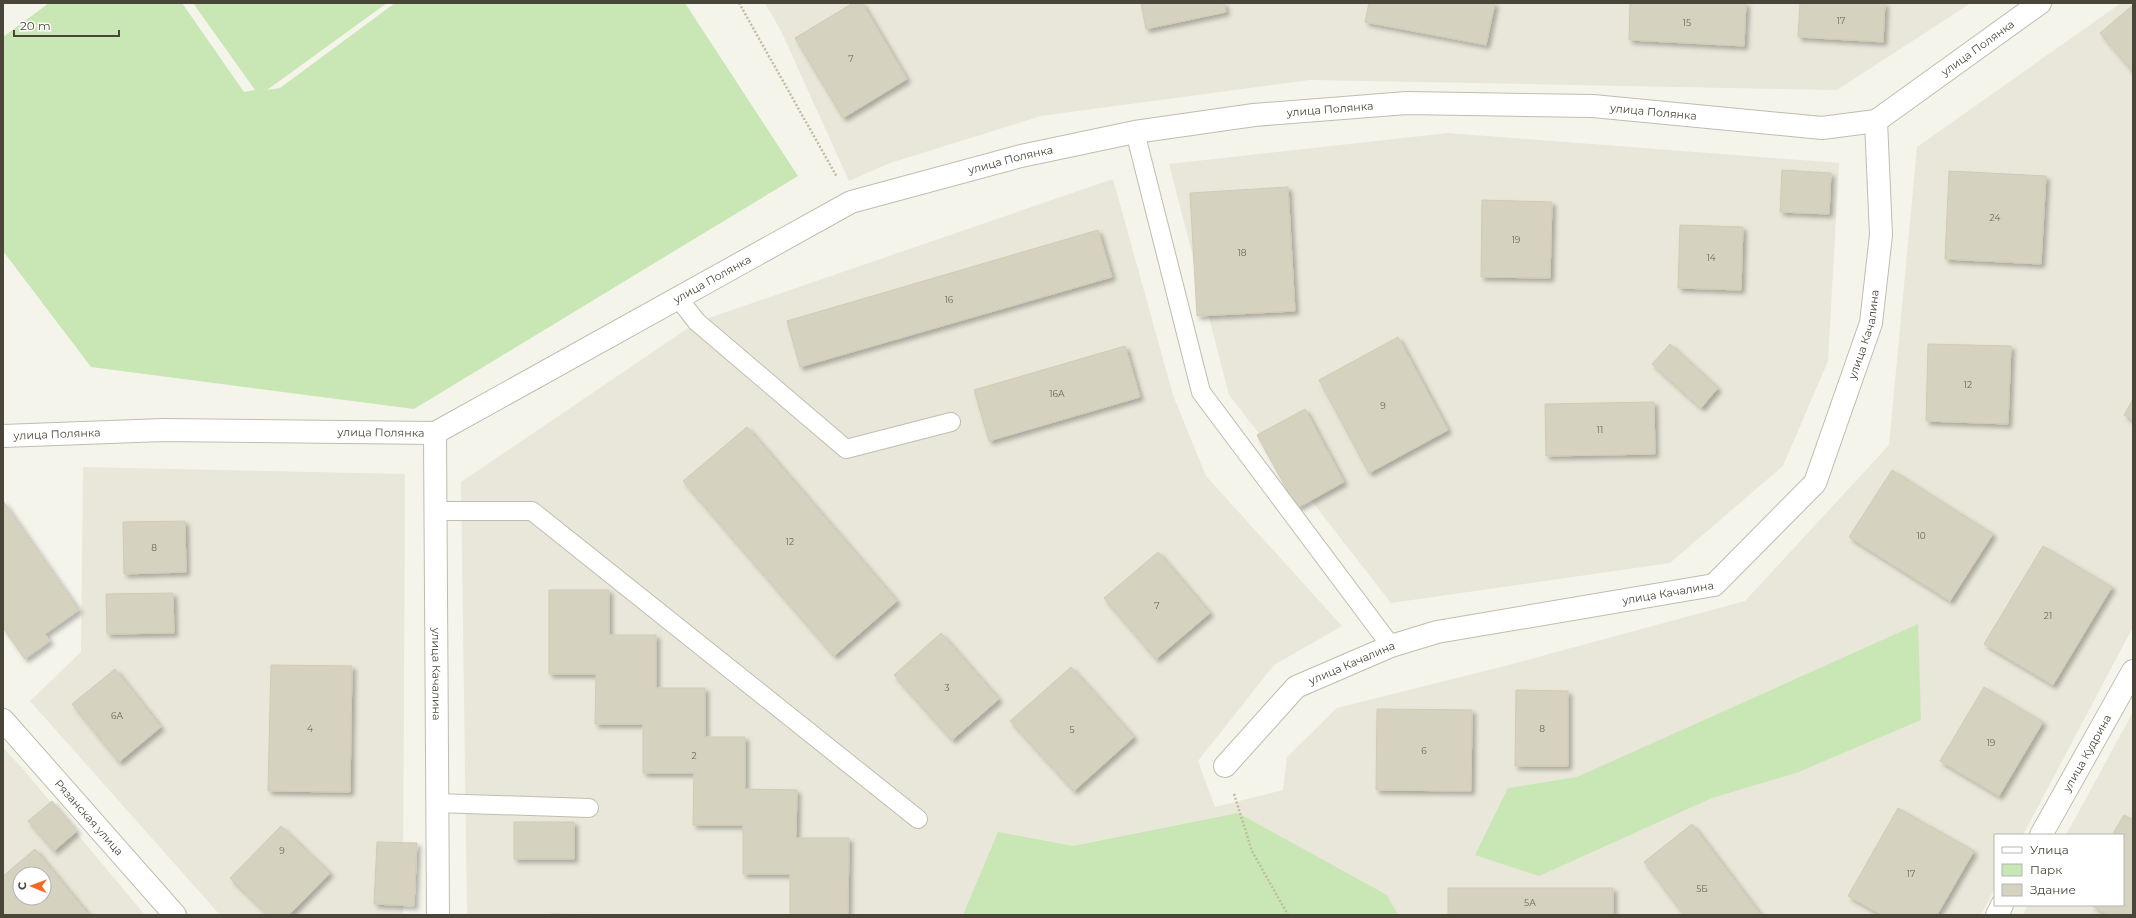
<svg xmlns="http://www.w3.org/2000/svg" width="2136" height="918" font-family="Montserrat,sans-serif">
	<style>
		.residential { fill: #e9e7d9; fill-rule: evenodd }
		.green { fill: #c8e7b5 }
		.building { fill: #d6d2c0; stroke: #d1cbb4; fill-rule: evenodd; filter: url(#shadow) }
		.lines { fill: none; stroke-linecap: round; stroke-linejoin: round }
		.service-casing { stroke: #c0bdad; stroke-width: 20 }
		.minor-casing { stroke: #c0bdad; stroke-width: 24 }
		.path { stroke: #c2bc9f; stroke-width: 2.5; stroke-dasharray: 2 2; stroke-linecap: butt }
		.service { stroke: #fff; stroke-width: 18 }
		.minor { stroke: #fff; stroke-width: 22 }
		.labels { text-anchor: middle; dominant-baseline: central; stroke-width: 3; stroke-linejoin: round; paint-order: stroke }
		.number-label { font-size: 9px; fill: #6c695b }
		.street-label { font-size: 11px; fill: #494639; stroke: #fff }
	</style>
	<defs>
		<filter id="shadow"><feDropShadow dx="3.5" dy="3.5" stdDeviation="2" flood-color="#0004"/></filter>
	</defs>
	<rect width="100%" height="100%" fill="#f5f4eb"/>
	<path class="residential" d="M765 3H1971L1837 90 1310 80 1041 116 890 163 849 181 781 31Z
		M2121 3H2133V627L2023 835H1995V888L1981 915H467L461 482 697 322 1113 179 1173 395 1206 476 1342 626 1274 665 1198 761 1215 807 1283 790 1287 757 1337 708 1501 667 1745 601 1889 445 1917 147Z
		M1448 133 1839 163 1828 361 1783 466 1670 563 1391 603 1229 395 1169 164Z
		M83 467 405 474 403 915H220L30 701 81 652Z
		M2133 712V915H2023L2028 905H2123V835H2066Z
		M3 748 23 769 145 915H3ZM20 874H44V898H20Z"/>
	<path class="green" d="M49 3H182L244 92 255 90 193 3H387L267 90 280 88 395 3H685L798 176 414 409 91 367 3 251V37Z
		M1918 624 1921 720 1796 773 1712 798 1539 876 1475 855 1508 788 1577 777Z
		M1238 813 1387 895 1398 915H963L998 832 1073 846Z"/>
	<path class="building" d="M853 3H862L907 79 843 118 795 38Z
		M1141 3H1224L1226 12 1146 29Z
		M1369 3H1495L1486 45 1365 22Z
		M1630 3H1746L1744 46 1629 40Z
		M1800 3H1885L1883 42 1798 37Z
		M2133 5V72L2100 33Z
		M1782 170 1831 173 1829 214 1780 212Z
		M1949 171 2046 176 2041 264 1945 259Z
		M1288 187 1295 311 1197 316 1190 193Z
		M1482 200 1552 202 1550 278 1481 277Z
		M1680 225 1743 227 1741 290 1678 288Z
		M1098 230 1112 277 800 367 787 321Z
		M1398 337 1448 430 1369 473 1319 380Z
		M1670 344 1718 388 1701 408 1652 364Z
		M1928 344 2011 346 2008 424 1926 421Z
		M1125 346 1140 397 989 441 974 390Z
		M2133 399V420L2124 415Z
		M1654 402 1655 454 1546 456 1545 404Z
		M1305 409 1344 482 1297 508 1257 435Z
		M747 427 897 601 834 656 683 481Z
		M1892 470 1993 534 1950 601 1849 537Z
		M3 501 79 610 45 634 50 641 25 659 3 628Z
		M185 521 186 572 124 574 123 522Z
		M2043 546 2112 587 2053 685 1984 644Z
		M1158 552 1210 613 1156 659 1104 598Z
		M549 590H609V635H656V688H705V737H745V789L797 790 796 838H849L848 915H790V874H743V825H693L694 773H643V724H595L596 674H549Z
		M173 593 174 633 107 634 106 594Z
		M941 633 999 699 952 740 894 675Z
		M271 665 352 666 350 792 268 791Z
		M1071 667 1134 737 1074 791 1010 721Z
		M115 669 161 727 119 762 72 704Z
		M1984 687 2043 722 1999 796 1940 761Z
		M1516 690 1568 691V766H1515Z
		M1377 709 1472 710 1471 791 1376 790Z
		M52 801 77 831 54 851 28 821Z
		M1898 808 1974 851 1937 915H1882L1848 896Z
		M2124 815 2133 820V915H2108L2091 905H2123V835H2112Z
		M514 822H574V859H514Z
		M1692 824 1761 915H1684L1644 862Z
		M281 826 330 873 289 915H268L230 878Z
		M377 842 417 843 414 906 374 904Z
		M35 849 89 915H3V876ZM20 874H44V898H20Z
		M1448 888H1613V915H1448Z
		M551 914 591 915H551Z"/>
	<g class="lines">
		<defs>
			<path id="service" d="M1135 132 1201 392 1391 646
				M678 298 697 322 846 449 951 422
				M435 511H532L918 819
				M437 803 589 808"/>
			<g id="minor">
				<path id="s1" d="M435 433 438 915"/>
				<path id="s2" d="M3 436 163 430 435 433 851 202 1021 156 1135 132 1254 115 1407 103 1593 106 1822 128 1876 121 2040 3"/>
				<path id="s3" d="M3 720 175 915"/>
				<path id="s4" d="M1225 766 1296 687 1391 646 1437 632 1714 585 1815 483 1871 323 1881 235 1876 121"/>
				<path id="s5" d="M2041 835 2133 671"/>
				<path d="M1997 915 2002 905"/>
			</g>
		</defs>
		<use href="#service" class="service-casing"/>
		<use href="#minor" class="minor-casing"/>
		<path class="path" d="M739 3 837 177
			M1234 794 1252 851 1288 915"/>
		<use href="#service" class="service"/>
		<use href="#minor" class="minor"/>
	</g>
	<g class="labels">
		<g class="number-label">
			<text x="1841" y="20">17</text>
			<text x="1687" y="22">15</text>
			<text x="851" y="58">7</text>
			<text x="1995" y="217">24</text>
			<text x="1516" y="239">19</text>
			<text x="1242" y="252">18</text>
			<text x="1711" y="257">14</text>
			<text x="949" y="299">16</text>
			<text x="1968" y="384">12</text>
			<text x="1057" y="393">16А</text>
			<text x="1383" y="405">9</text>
			<text x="1600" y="429">11</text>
			<text x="1921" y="535">10</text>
			<text x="790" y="541">12</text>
			<text x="154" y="547">8</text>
			<text x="1157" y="605">7</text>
			<text x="2048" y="615">21</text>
			<text x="947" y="687">3</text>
			<text x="117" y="715">6А</text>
			<text x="310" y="728">4</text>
			<text x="1542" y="728">8</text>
			<text x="1072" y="729">5</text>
			<text x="1991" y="742">19</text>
			<text x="1424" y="750">6</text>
			<text x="694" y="755">2</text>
			<text x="282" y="850">9</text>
			<text x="1911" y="873">17</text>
			<text x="1702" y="888">5Б</text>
			<text x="1530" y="902">5А</text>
		</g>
		<g class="street-label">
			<text stroke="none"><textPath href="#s2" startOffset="2070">улица Полянка</textPath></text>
			<text stroke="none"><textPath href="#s2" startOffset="1397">улица Полянка</textPath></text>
			<text stroke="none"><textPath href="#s2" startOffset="1721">улица Полянка</textPath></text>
			<text stroke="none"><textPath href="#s2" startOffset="1073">улица Полянка</textPath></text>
			<text stroke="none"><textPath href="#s2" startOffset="749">улица Полянка</textPath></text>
			<text stroke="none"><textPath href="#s4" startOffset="839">улица Качалина</textPath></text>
			<text stroke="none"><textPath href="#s2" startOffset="378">улица Полянка</textPath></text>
			<text stroke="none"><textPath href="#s2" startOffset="54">улица Полянка</textPath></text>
			<text stroke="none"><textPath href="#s4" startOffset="492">улица Качалина</textPath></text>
			<text stroke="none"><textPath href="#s4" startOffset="167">улица Качалина</textPath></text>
			<text stroke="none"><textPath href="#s1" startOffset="241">улица Качалина</textPath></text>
			<text stroke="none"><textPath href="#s5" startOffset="94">улица Кудрина</textPath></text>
			<text stroke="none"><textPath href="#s3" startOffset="130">Рязанская улица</textPath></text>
		</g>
	</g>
	<rect width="2136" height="918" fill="none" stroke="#494639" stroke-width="8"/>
	<rect x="1994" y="834" width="130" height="72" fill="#ffffff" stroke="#b6b5b0"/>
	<rect x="2002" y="847" width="20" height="6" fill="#ffffff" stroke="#b6b5b0"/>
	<text x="2030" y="854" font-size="12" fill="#494639">Улица</text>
	<rect x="2002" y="864" width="20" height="12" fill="#c8e7b5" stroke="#b6b5b0"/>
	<text x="2030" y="874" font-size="12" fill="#494639">Парк</text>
	<rect x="2002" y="884" width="20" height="12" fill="#d6d2c0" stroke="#b6b5b0"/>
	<text x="2030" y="894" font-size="12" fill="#494639">Здание</text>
	<g transform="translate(32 886) rotate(271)"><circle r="19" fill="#ffffff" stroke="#b6b5b0"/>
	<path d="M0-3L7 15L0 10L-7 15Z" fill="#f46823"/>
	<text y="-6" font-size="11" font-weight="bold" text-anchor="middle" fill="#494639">С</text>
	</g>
	<path d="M14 30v6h105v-6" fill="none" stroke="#494639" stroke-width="2"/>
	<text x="20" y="30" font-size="12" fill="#494639" stroke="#ffffff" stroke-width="3" paint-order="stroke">20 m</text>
</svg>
